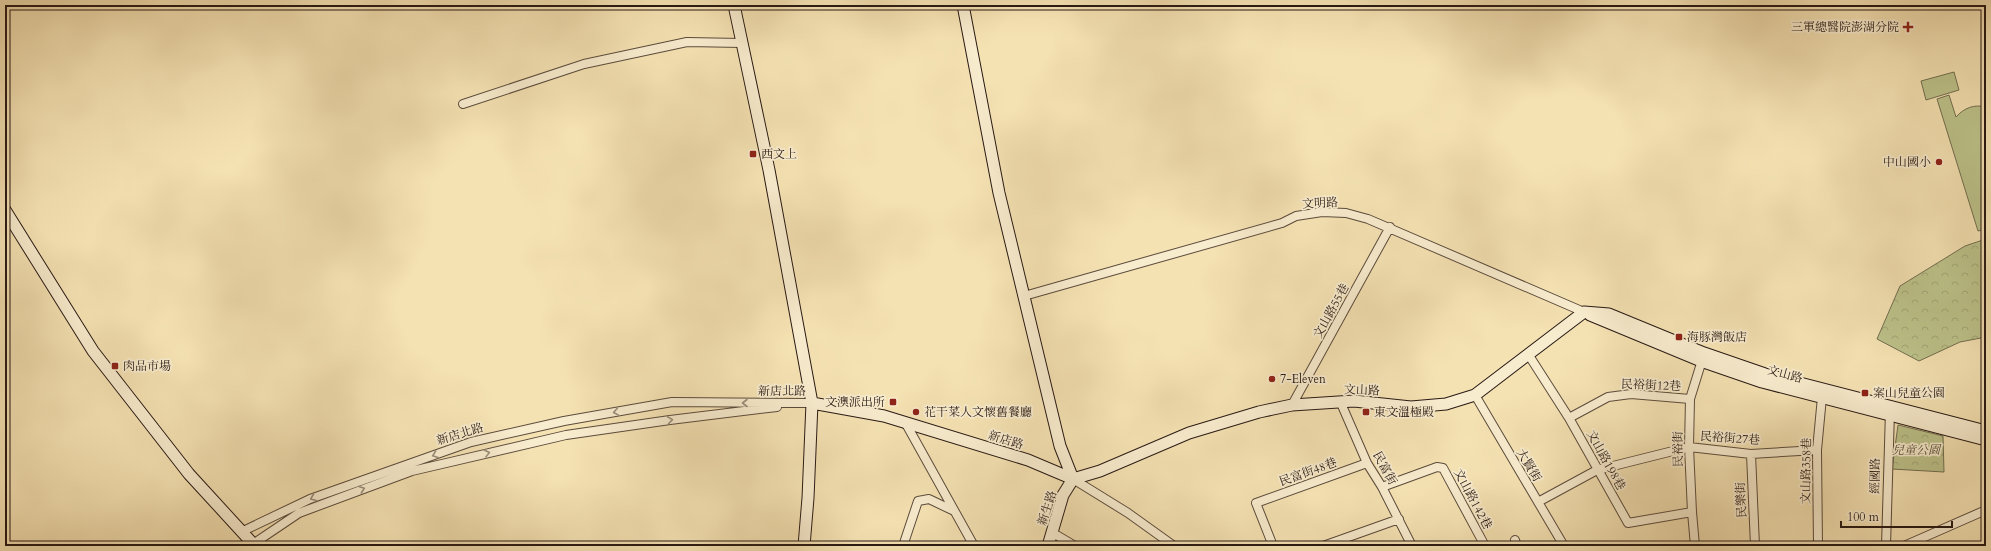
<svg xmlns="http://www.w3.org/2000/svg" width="1991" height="551" font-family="Cardo,'Noto Serif TC',serif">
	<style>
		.forest { fill: url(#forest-crowns); stroke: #726e50 }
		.pitch { fill: #bdc38b; stroke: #726e50 }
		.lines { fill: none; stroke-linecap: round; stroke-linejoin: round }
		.stream { stroke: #6e7c6d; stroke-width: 2 }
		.street-casing { stroke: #5b4b3c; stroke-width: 10 }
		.secondary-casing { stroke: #281914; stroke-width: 13 }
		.street { stroke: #f8ecce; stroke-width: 8 }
		.secondary { stroke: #f8ecce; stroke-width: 11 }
		.oneway { stroke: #9a8d7a }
		.poi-dot { fill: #8f2418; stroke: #f8ecce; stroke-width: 1.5 }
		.labels { text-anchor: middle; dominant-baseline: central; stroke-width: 3.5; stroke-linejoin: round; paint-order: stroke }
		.poi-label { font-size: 12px; fill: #281914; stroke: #f8ecce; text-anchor: start }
		.street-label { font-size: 12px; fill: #281914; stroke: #f8ecce }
		.park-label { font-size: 12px; font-style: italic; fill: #554c38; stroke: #f8ecce }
	</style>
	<defs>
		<pattern id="forest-crowns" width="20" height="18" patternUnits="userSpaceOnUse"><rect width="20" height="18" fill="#bdc38b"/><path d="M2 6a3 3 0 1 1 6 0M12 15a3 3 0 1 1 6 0" fill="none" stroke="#a2a777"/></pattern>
	</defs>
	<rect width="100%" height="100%" fill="#f5e2b3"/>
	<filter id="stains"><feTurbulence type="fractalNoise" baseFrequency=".005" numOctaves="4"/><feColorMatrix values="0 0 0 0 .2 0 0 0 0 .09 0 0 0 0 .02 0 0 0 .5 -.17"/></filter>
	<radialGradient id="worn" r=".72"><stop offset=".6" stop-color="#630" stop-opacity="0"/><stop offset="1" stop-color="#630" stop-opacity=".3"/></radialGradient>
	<path class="forest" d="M1986 239V337L1960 342 1919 361 1877 339 1900 286 1965 246Z
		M1898 425 1943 436 1944 472 1892 469Z"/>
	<path class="pitch" d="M1954 72 1959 90 1926 100 1921 81Z
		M1949 95 1956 117C1964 108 1974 104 1986 107V229L1978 231 1937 99Z"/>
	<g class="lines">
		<path class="stream" d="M5 250H7"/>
		<defs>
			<path id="street" d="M463 104 584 64 687 42 742 43
				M1024 296 1282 223 1296 216 1322 212 1346 213 1368 219 1584 312
				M1528 354 1569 418 1628 523 1692 512
				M1475 395 1564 546
				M1340 401 1367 463 1382 487 1412 546
				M1292 405 1390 227
				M1569 418 1608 397 1631 394 1690 399
				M905 422 974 546
				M1751 454 1755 546
				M1073 479 1128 513 1174 546
				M1382 487 1437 467 1443 468 1485 546
				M1538 502 1597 470 1689 447 1751 454 1817 450
				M241 532 310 499 471 442 564 421 672 402 812 403
				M1053 533 1075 546
				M1515 540 1517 546
				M253 544 299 513 412 471 566 435 670 420 777 407
				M903 546 918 501 929 499 952 510
				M1273 546 1256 503 1367 463
				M1323 546 1399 519
				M1695 546 1692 512 1689 447 1690 399 1703 357
				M1818 546 1817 450 1822 397
				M1886 546 1890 411
				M1904 546 1986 510"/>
			<path id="secondary" d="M734 5 769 170 812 403 808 498 804 546
				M963 5 999 193 1060 446 1073 479
				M5 210 93 351 189 474 255 546
				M1590 315 1701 361 1762 382 1986 440
				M812 403 884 416 1028 460 1073 479
				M1073 479 1100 471 1189 433 1259 412 1292 405 1354 401 1411 407 1446 404 1475 395 1584 312 1609 314 1704 353 1765 374 1986 431
				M1048 546 1063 495 1073 479"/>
		</defs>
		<use href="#street" class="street-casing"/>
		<use href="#secondary" class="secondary-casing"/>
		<use href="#street" class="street"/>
		<use href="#secondary" class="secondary"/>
	</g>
	<defs><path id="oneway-chevron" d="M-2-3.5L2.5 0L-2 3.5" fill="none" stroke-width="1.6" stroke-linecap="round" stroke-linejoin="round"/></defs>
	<g class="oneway">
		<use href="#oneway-chevron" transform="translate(745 403) rotate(-180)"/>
		<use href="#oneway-chevron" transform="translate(616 412) rotate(170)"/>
		<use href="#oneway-chevron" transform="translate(670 420) rotate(-8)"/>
		<use href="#oneway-chevron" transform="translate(487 453) rotate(-14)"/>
		<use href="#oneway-chevron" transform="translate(435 455) rotate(160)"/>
		<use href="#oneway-chevron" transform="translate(362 489) rotate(-20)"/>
		<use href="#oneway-chevron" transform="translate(313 498) rotate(159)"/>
	</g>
	<g class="poi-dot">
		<path d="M1906 21h4v4h4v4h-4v4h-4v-4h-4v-4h4z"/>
		<rect x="749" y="150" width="8" height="8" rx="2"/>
		<circle cx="1939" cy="162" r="4"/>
		<rect x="1675" y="333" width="8" height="8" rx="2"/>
		<rect x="111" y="362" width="8" height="8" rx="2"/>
		<circle cx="1272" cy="379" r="4"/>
		<rect x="1861" y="389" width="8" height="8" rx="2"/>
		<rect x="889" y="398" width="8" height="8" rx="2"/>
		<circle cx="916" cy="412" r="4"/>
		<rect x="1362" y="408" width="8" height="8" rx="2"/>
	</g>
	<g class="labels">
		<g class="poi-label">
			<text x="1899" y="27" text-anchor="end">三軍總醫院澎湖分院</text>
			<text x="761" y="154">西文上</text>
			<text x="1931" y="162" text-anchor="end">中山國小</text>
			<text x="1687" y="337">海豚灣飯店</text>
			<text x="123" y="366">肉品市場</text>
			<text x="1280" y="379">7-Eleven</text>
			<text x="1873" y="393">案山兒童公園</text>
			<text x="885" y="402" text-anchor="end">文澳派出所</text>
			<text x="924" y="412">花干菜人文懷舊餐廳</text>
			<text x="1374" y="412">東文溫極殿</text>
		</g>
		<g class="street-label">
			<text transform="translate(1320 203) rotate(-3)">文明路</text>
			<text transform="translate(1331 311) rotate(-61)">文山路55巷</text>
			<text transform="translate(1785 374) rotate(15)">文山路</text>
			<text transform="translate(1651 385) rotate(2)">民裕街12巷</text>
			<text transform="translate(1362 390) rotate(2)">文山路</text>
			<text x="782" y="391">新店北路</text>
			<text transform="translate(460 434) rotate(-17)">新店北路</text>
			<text transform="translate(1730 438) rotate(4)">民裕街27巷</text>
			<text transform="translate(1006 440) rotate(17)">新店路</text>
			<text transform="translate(1678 449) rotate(-91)">民裕街</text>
			<text transform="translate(1606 460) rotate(61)">文山路198巷</text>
			<text transform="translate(1529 465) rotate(59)">大賢街</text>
			<text transform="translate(1385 468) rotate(61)">民富街</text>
			<text transform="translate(1806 471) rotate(-89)">文山路358巷</text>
			<text transform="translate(1308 472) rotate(-20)">民富街48巷</text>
			<text transform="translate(1875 476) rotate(-89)">經國路</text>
			<text transform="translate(1473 499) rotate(62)">文山路142巷</text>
			<text transform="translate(1741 500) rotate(-93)">民樂街</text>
			<text transform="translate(1047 508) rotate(-72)">新生路</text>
		</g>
		<g class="park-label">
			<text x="1916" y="450">兒童公園</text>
		</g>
	</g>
	<rect width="1991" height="551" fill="none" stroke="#f5e2b3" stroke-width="20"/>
	<rect x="6" y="6" width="1979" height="539" fill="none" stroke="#281914" stroke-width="2"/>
	<rect x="10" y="10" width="1971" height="531" fill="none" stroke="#281914"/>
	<path d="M1841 521v6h111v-6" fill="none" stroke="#281914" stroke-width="2"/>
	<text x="1847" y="521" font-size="12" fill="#281914" stroke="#f8ecce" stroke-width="3" paint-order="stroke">100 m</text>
	<rect width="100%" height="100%" filter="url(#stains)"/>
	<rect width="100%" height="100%" fill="url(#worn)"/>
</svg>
